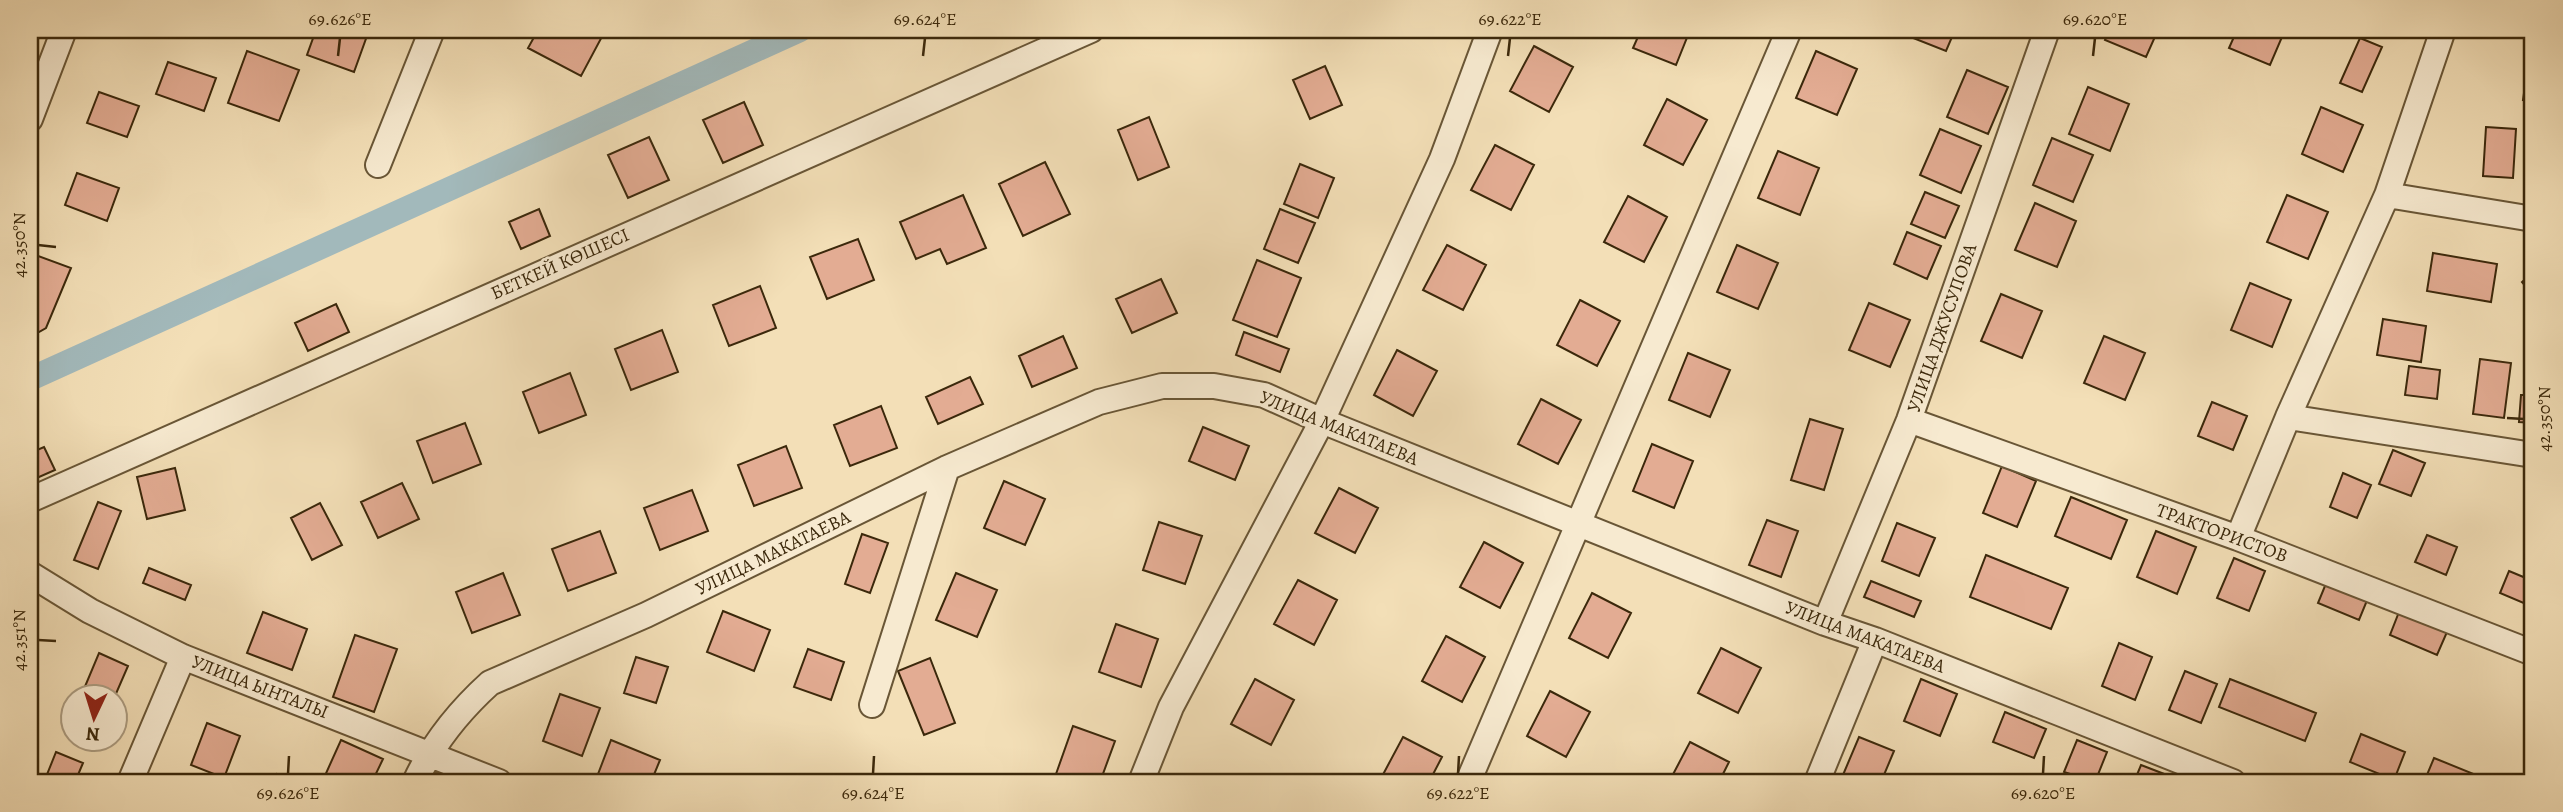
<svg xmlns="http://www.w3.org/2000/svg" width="2563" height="812" font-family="Alegreya,serif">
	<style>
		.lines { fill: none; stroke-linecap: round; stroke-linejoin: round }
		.canal { stroke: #a2b9bb; stroke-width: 24 }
		.building { fill: #e3ac93; stroke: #3b280b; stroke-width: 2 }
		.street-casing { stroke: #695636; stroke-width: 28 }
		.street { stroke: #f7ead0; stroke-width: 24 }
		.ticks { fill: none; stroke: #3b280b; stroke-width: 2.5 }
		.labels { text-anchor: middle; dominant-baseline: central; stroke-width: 5; stroke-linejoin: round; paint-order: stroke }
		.street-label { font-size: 19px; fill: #3b280b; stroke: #f7ead0 }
		.neatline { fill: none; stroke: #3b280b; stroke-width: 2.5 }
		.ticks-label { font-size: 18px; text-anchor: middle; fill: #3b280b }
	</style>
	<rect width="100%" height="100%" fill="#f3dfb7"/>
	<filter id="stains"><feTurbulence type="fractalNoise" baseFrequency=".00286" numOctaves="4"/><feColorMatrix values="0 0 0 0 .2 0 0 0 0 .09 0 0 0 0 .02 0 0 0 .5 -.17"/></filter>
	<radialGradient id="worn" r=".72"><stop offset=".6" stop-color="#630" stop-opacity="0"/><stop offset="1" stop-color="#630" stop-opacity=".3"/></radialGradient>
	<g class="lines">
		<path class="canal" d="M30 379 800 30"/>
	</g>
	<path class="building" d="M316 30H360L368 33 354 72 307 55Z
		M538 30H603L605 31 581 76 528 48Z
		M1641 30H1674L1688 35 1676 65 1633 48Z
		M1893 30H1955L1946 51Z
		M2109 30H2158L2146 57 2105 40Z
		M2237 30H2285L2270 65 2229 48Z
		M2360 38 2382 47 2362 92 2340 83Z
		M1534 46 1573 67 1549 112 1510 91Z
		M247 51 299 70 279 121 228 103Z
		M1816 51 1857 69 1837 115 1796 98Z
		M2530 51H2533V101L2523 100Z
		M168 62 216 78 204 111 156 94Z
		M1325 66 1342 105 1310 119 1293 80Z
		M1967 70 2008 87 1988 134 1947 117Z
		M2088 87 2129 104 2110 151 2069 134Z
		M99 92 139 106 127 137 87 123Z
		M1667 99 1707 120 1683 165 1644 145Z
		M744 102 763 145 723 163 703 120Z
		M2321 107 2363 125 2343 172 2302 154Z
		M1149 117 1169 167 1138 180 1118 130Z
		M2486 127 2516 129 2513 178 2483 176Z
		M1940 129 1981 146 1961 193 1920 175Z
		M649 137 669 180 628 198 608 155Z
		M2052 138 2093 155 2073 202 2033 185Z
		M1495 145 1534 165 1511 210 1471 190Z
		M1778 151 1819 168 1800 215 1758 198Z
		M1045 162 1070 214 1023 236 999 184Z
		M1300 164 1334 178 1318 218 1284 204Z
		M77 173 119 188 107 221 65 205Z
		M1925 192 1959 206 1945 238 1911 224Z
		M963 195 986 248 947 264 940 249 916 259 900 222Z
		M2287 195 2328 212 2308 259 2267 242Z
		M1628 196 1667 217 1644 262 1604 242Z
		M2035 203 2076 221 2057 267 2015 250Z
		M539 209 550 236 521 249 509 222Z
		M1280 209 1315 223 1298 263 1264 249Z
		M1907 232 1941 246 1927 279 1894 264Z
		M858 239 874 280 827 299 810 257Z
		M1447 245 1486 265 1463 310 1423 290Z
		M1737 245 1778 263 1758 309 1717 292Z
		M30 253 71 268 46 328 30 337Z
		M2433 253 2497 264 2491 302 2427 291Z
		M1257 260 1301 278 1277 337 1233 320Z
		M2533 272V295L2522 282Z
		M1161 279 1177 313 1132 333 1116 299Z
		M2250 283 2291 300 2272 347 2231 330Z
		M760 286 776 328 729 346 713 305Z
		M2001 294 2042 311 2022 358 1981 341Z
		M1580 300 1620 321 1597 366 1557 345Z
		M1869 303 1910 320 1890 367 1849 350Z
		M336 304 349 332 308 351 295 323Z
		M2383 319 2426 326 2421 362 2377 355Z
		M662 330 678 372 631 390 615 349Z
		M1244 332 1289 349 1280 372 1236 355Z
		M1063 336 1077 368 1032 387 1019 356Z
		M2104 336 2145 353 2125 400 2084 383Z
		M1397 350 1437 371 1413 416 1374 395Z
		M1688 353 1730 370 1710 417 1669 400Z
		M2480 359 2511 363 2504 418 2473 414Z
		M2409 366 2440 370 2437 399 2405 395Z
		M570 373 586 415 539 433 523 392Z
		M970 377 983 404 938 424 926 397Z
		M2521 395H2533V423L2519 422Z
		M1541 399 1581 420 1558 464 1518 444Z
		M2212 402 2247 416 2233 450 2198 436Z
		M881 406 897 448 850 466 834 425Z
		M1810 419 1843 429 1824 490 1791 480Z
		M465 423 481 464 433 483 417 441Z
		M1203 427 1249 446 1235 480 1189 461Z
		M1652 444 1693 461 1674 508 1633 491Z
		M786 446 802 488 754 506 738 465Z
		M44 447 55 470 30 481V453Z
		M2393 450 2425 463 2411 496 2379 484Z
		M2002 466 2036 481 2017 527 1983 513Z
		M175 468 185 510 147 519 137 477Z
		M2343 473 2371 485 2357 518 2330 507Z
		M1004 481 1045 499 1025 545 984 528Z
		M402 483 419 519 378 538 361 502Z
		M1339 488 1378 508 1355 553 1315 533Z
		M692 490 708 531 660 550 644 508Z
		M2071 497 2127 520 2111 559 2055 536Z
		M98 502 121 511 98 569 74 560Z
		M320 503 342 545 312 560 291 518Z
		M1767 520 1798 531 1781 577 1749 565Z
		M1159 522 1202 536 1185 584 1143 570Z
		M1897 523 1935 538 1919 576 1882 561Z
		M600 531 616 573 568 591 552 549Z
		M2156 531 2196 547 2177 594 2137 577Z
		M862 534 888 543 870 593 845 584Z
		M2427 535 2457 547 2446 575 2415 562Z
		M1484 542 1523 563 1500 608 1460 587Z
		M1986 555 2068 588 2051 629 1970 597Z
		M2234 558 2265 571 2249 611 2217 598Z
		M149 568 191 585 185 600 143 583Z
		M2509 571 2533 581V607L2500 593Z
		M503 573 520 615 472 633 456 592Z
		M956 573 997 590 977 637 936 620Z
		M1298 580 1337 600 1314 645 1274 624Z
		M1871 581 1921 601 1914 617 1864 597Z
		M2327 581 2368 598 2359 620 2318 603Z
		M1592 593 1631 613 1608 658 1569 638Z
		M723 611 770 630 754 671 707 652Z
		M263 612 307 629 292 670 247 653Z
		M2399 612 2447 632 2437 655 2390 635Z
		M1116 624 1158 639 1141 687 1099 672Z
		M355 635 397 649 374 712 333 697Z
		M1446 636 1485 657 1462 702 1422 681Z
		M2119 643 2152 657 2135 700 2102 686Z
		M1721 648 1761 668 1738 713 1698 693Z
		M808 649 844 662 831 700 794 687Z
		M99 653 128 666 115 696H81Z
		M636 657 668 667 656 703 624 693Z
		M930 658 955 723 924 735 898 671Z
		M2185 671 2217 684 2201 723 2169 710Z
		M1255 679 1294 700 1271 745 1231 724Z
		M1921 679 1957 694 1940 736 1904 721Z
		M2230 679 2316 713 2305 741 2219 707Z
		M1550 691 1590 712 1566 757 1527 736Z
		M560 694 600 708 582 756 543 741Z
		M2533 696V719L2525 716Z
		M2005 712 2046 729 2034 758 1993 742Z
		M207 723 240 736 224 778 191 765Z
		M1073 726 1115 741 1100 782H1081L1056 774Z
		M2361 734 2405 752 2394 780 2350 762Z
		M1403 737 1442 757 1429 782H1379Z
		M1859 737 1894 751 1881 782H1840Z
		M341 740 383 759 372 782 323 780Z
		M611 740 660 760 651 782H595Z
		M2077 740 2107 752 2095 782 2064 772Z
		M1690 742 1729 762 1719 782H1669Z
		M56 752 83 763 75 782H44Z
		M2434 758 2481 777 2479 782H2424Z
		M2141 765 2185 782H2134Z
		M277 774 298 782H273Z"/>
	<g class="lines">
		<defs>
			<path id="street" d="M30 119 64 30
				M378 165 432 30
				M2387 195 2533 219
				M2288 417 2533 455
				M1909 420 2238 538 2533 653
				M30 500 1091 30
				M2238 538 2288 417 2387 195 2443 30
				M30 574 90 611 183 657 499 782
				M1825 623 1909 420 2047 30
				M872 705 947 468
				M130 782 183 657
				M415 782C433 743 458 712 490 683L646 615 947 468 1099 402 1162 386H1214L1264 395 1322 421 1825 623 1875 640 2233 782
				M1141 782 1171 707 1322 421 1442 159 1490 30
				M1468 782 1789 30
				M1817 782 1875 640"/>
		</defs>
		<use href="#street" class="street-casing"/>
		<use href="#street" class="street"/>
	</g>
	<path class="ticks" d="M338 56 340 38M923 56 925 38M1508 56 1510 38M2093 56 2095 38M38 245 56 247M2507 418 2524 419M38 640 56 641M288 774 289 756M873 774 874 756M1458 774 1459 756M2043 774 2044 756"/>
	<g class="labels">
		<g class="street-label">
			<text transform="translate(560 264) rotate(-24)">БЕТКЕЙ КӨШЕСІ</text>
			<text transform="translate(1942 328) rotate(-71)">УЛИЦА ДЖУСУПОВА</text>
			<text transform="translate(1339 428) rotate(22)">УЛИЦА МАКАТАЕВА</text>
			<text transform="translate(2222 533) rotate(20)">ТРАКТОРИСТОВ</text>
			<text transform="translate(773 553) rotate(-26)">УЛИЦА МАКАТАЕВА</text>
			<text transform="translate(1865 637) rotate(21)">УЛИЦА МАКАТАЕВА</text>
			<text transform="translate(260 687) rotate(21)">УЛИЦА ЫНТАЛЫ</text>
		</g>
	</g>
	<rect width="2563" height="812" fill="none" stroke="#f3dfb7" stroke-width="77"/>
	<g transform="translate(94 718) rotate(184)"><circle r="33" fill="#f7ead0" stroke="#ac9c81" stroke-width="2"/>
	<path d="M0-5L12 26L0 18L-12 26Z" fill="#8f2418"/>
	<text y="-10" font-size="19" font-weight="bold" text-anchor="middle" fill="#3b280b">N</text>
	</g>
	<rect x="38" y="38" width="2486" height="736" class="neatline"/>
	<g class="ticks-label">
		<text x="340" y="25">69.626°E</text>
		<text x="925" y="25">69.624°E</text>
		<text x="1510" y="25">69.622°E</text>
		<text x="2095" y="25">69.620°E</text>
		<text transform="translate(19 245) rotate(-90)" y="6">42.350°N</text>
		<text transform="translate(2544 419) rotate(-90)" y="6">42.350°N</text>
		<text transform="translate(19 640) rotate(-90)" y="6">42.351°N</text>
		<text x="288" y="799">69.626°E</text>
		<text x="873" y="799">69.624°E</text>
		<text x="1458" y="799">69.622°E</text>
		<text x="2043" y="799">69.620°E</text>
	</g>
	<rect width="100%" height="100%" filter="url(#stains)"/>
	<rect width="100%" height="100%" fill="url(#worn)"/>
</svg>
